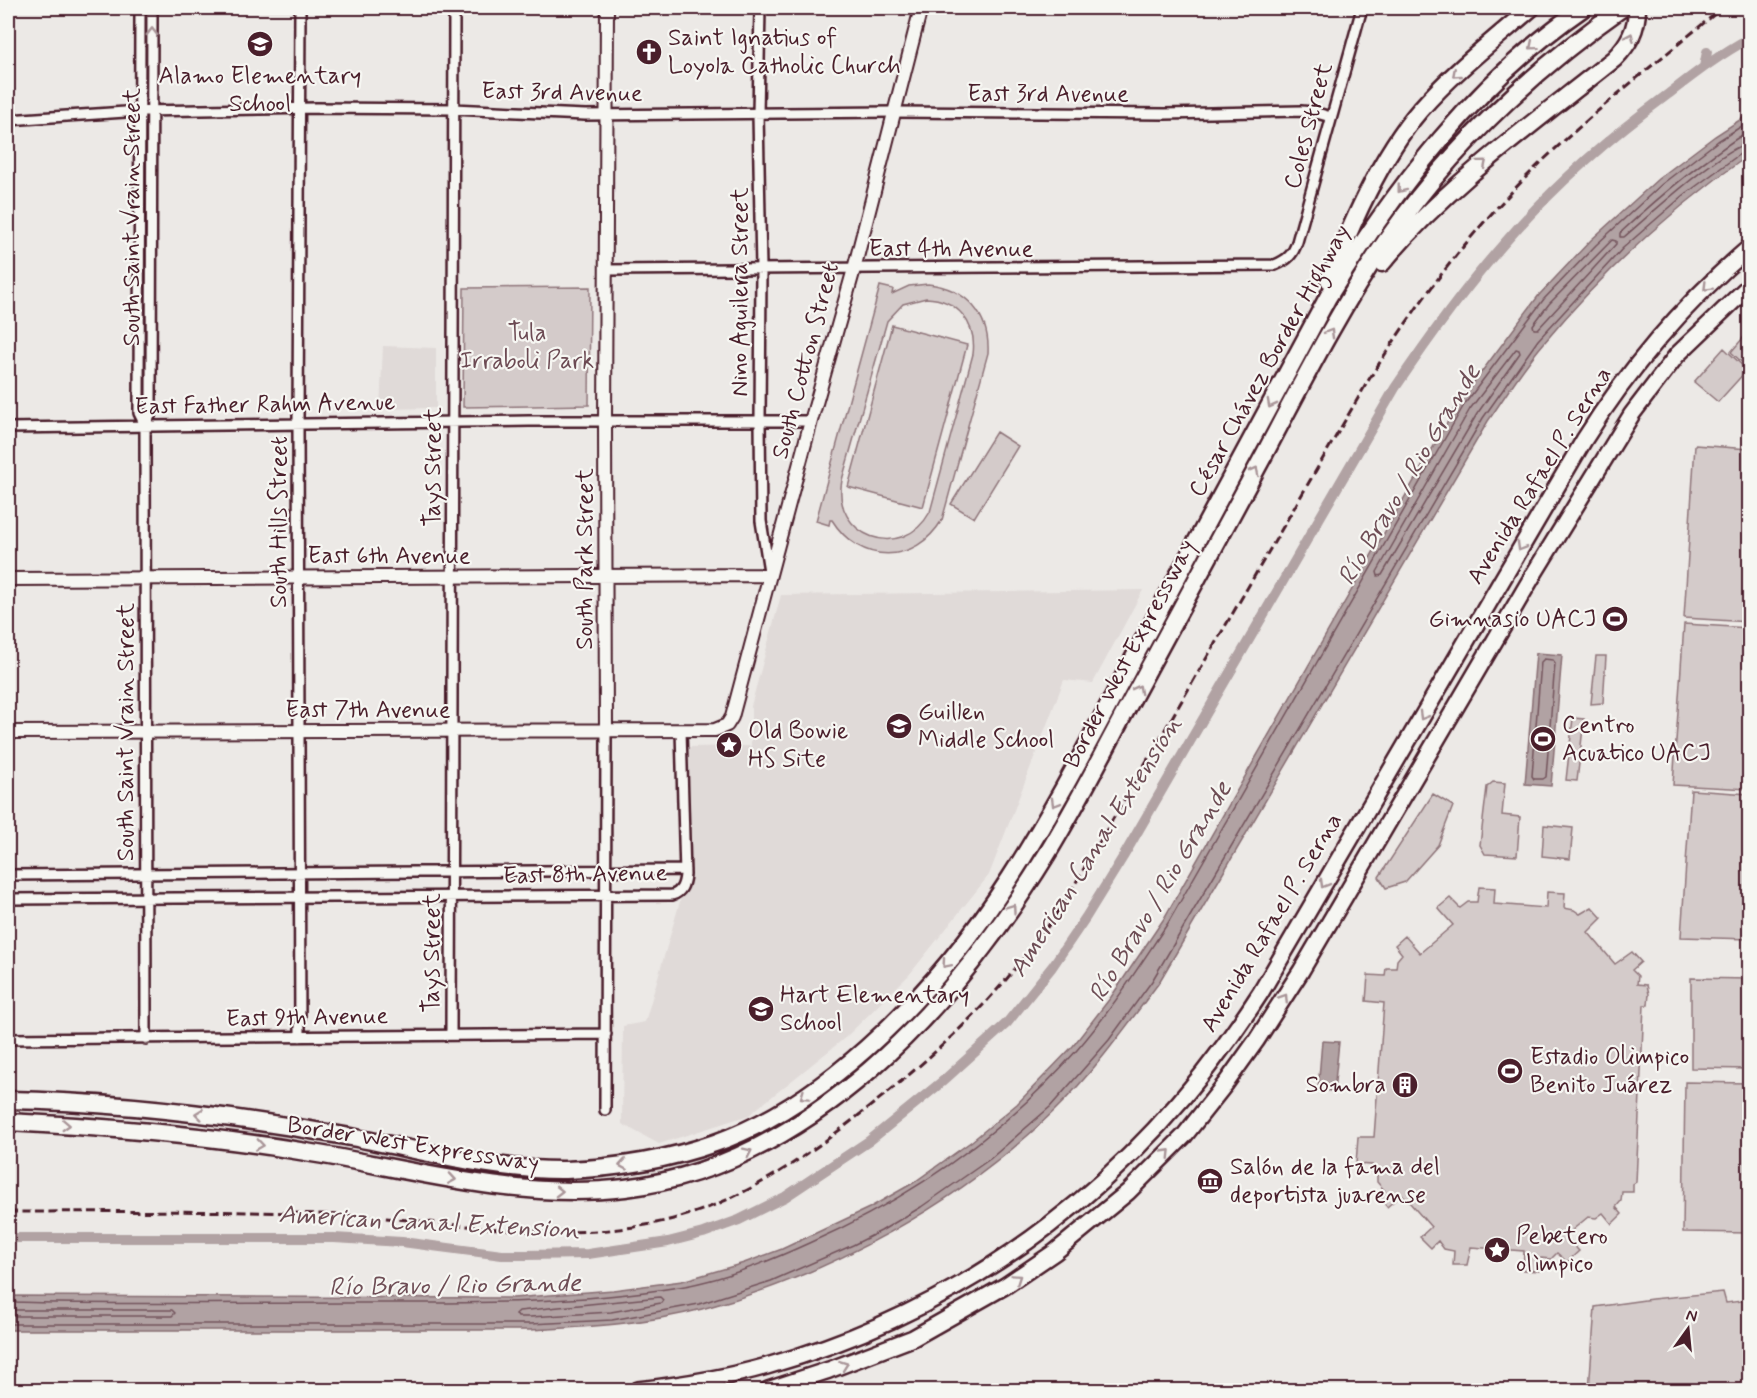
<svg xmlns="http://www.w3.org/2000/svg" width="1757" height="1398" font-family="Mynerve,sans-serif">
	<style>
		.built { fill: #e0dad8 }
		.green { fill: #d4cbca; stroke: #8f757a; stroke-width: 1.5; fill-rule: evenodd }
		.water { fill: #b1a2a3; stroke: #886e73; stroke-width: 1.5 }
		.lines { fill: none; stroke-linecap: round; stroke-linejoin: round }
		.shore { stroke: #73535b; stroke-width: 1.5 }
		.canal { stroke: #b1a2a3; stroke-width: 10 }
		.minor-casing { stroke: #4a1f2b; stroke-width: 14 }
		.tertiary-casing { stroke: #4a1f2b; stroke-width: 16 }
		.trunk-casing { stroke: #4a1f2b; stroke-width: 20 }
		.motorway-casing { stroke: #4a1f2b; stroke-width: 21 }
		.minor { stroke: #f6f6f2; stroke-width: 9 }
		.tertiary { stroke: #f6f6f2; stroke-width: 12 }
		.trunk { stroke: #f6f6f2; stroke-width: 15 }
		.motorway { stroke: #f6f6f2; stroke-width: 16 }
		.rail { stroke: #4a1f2b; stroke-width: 3; stroke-dasharray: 9 4.5; stroke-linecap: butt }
		.oneway { stroke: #a99598 }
		.labels { text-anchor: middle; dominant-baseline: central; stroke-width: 4.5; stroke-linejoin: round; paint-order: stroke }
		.poi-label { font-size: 24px; fill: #4a1f2b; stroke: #f6f6f2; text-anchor: start }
		.street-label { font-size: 24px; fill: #4a1f2b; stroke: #f6f6f2 }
		.park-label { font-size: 24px; fill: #6c4a53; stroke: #f6f6f2 }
		.water-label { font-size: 26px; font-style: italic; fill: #6e4d55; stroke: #f6f6f2 }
	</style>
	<rect width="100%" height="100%" fill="#ece9e6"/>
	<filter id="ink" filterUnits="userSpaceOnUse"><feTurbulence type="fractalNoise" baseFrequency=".0167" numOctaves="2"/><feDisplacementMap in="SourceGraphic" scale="12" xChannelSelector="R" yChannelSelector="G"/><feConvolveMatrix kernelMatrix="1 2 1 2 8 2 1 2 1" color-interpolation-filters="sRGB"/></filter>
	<g filter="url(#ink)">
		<path class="built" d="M383 346 436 348V408L380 409Z
			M1143 590 1093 683 1064 680 989 875 909 975 846 1037 749 1115 659 1144 622 1124 623 1026 645 1022 681 898 689 880 688 747 751 746V706L781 595Z"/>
		<path class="green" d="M928 284C966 288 990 315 988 353L942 520C915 565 860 565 832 520H830L829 525 816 521 880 286 893 289 892 294 909 286ZM926 298C957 299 977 323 973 354L930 512C902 563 831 537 842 480L887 321 903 304Z
			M590 287 589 405 463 407 464 288Z
			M892 325 967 345 923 507 848 487Z
			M1749 331V369L1731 352Z
			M1724 348 1747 370 1718 402 1694 382Z
			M996 432 1018 446 974 518 951 504Z
			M1695 445 1749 449V622L1684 618Z
			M1684 624 1749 628V789L1673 785Z
			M1596 656H1606L1603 703 1591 704Z
			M1573 718 1584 719 1577 781 1566 780Z
			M1493 782 1505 783 1502 815 1520 817 1517 856 1485 854 1480 845 1487 787Z
			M1691 790 1749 794V939L1681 937Z
			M1433 794 1453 806 1438 845 1405 882 1386 888 1379 877Z
			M1544 825 1573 828 1570 859 1542 856Z
			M1479 887 1495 888 1494 904 1546 908 1547 892 1565 893 1564 908 1574 910 1580 914 1592 907 1602 918 1588 932 1615 964 1632 952 1641 962 1632 970 1638 976 1637 984 1647 985 1649 994 1648 1005H1644L1636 1182 1633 1184V1192H1622L1621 1201 1616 1207 1622 1214 1612 1224 1603 1213 1596 1218 1588 1217 1565 1236 1579 1251 1567 1262 1557 1253 1551 1259 1541 1258 1539 1271 1523 1270 1524 1251 1471 1247 1467 1265H1453L1454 1251 1444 1249 1438 1241 1431 1248 1420 1237 1431 1227 1402 1194 1387 1207 1379 1197 1385 1191 1377 1182V1175L1372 1174V1165L1356 1164 1358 1137H1374L1384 1003 1366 1001 1368 975 1385 976 1386 968H1396L1397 960 1402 954 1395 945 1405 936 1420 953 1453 925 1438 908 1450 898 1460 908 1468 902H1477Z
			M1691 978 1749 979V1069L1691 1068Z
			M1685 1082 1749 1083V1233L1683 1232Z
			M1723 1292 1726 1303 1749 1300V1390H1589L1595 1307 1652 1299Z"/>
		<path class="water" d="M1749 114V155C1673 208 1604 271 1544 343 1523 367 1506 395 1488 421L1158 984C1125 1028 1093 1073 1054 1111 961 1203 828 1276 702 1309 646 1324 588 1327 530 1330H8V1296L513 1298 613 1290 682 1281 744 1263 782 1249 869 1208 913 1183 972 1141 1017 1104 1073 1046 1111 997 1163 920 1459 402 1539 295 1591 240 1658 179 1715 136Z
			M1536 653 1562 655 1551 786 1525 784Z
			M1322 1041 1339 1042 1334 1091 1318 1090Z"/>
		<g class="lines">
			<path class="shore" d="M1750 130C1702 160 1661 195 1620 233V237H1624C1645 219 1727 144 1750 143
				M1612 240 1616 241V244L1538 329H1534L1533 325 1549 304Z
				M1516 349 1519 350 1520 353 1477 414 1382 575 1378 576 1377 572 1470 409Z
				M1544 659 1553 660 1555 663 1546 777 1543 779H1534L1532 776 1541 662Z
				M660 1297 663 1300 661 1303 611 1312 530 1317H518L516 1314 519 1311Z
				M8 1302C121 1305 234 1303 347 1303 459 1303 569 1305 679 1287 722 1280 770 1261 809 1243 911 1198 1003 1134 1077 1050 1111 1011 1139 966 1168 923L1464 405 1544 299 1596 245 1662 184 1718 141 1750 121
				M8 1310H172L175 1313 172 1316H8
				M8 1324H530L612 1320 699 1304 771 1281 853 1245 881 1231 921 1207 990 1159 1050 1107 1109 1040 1152 981 1483 418 1538 340 1623 248 1684 195 1744 151 1750 150"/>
			<path class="canal" d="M1704 67 1707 52
				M8 1238H334L402 1242 502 1255H525L588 1254 668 1242 703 1233 739 1220 785 1197 869 1141 943 1081 1007 1023 1052 967 1086 917 1123 857 1395 388C1430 336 1466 286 1508 239 1555 185 1610 137 1667 95 1693 75 1720 54 1750 38"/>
			<defs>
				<path id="minor" d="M140 8 139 413 145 425 146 1039
					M760 8 758 114 761 269 760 421 761 521 769 571
					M8 120 140 111 316 108 453 109 585 115 893 112 1165 114 1301 111 1313 112 1331 117
					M607 270 1275 265C1287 260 1293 255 1297 242L1362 8
					M145 425 151 414 152 8
					M8 428 529 421H811
					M8 875 685 870
					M8 899 672 895C682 892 684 884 685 875L681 730
					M451 1035 454 8
					M300 1037 298 424 300 8
					M8 1039 606 1034
					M605 1110 606 731"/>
				<path id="tertiary" d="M8 579 770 575
					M606 731 605 422 607 8
					M8 732 715 730 727 725 732 717 811 421 854 269 921 8"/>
				<path id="trunk" d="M638 1390C681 1385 725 1378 767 1366 978 1306 1143 1176 1261 992L1584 440C1629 368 1685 303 1750 247
					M768 1390 829 1370 913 1338 1005 1286 1055 1252 1128 1192 1184 1136 1226 1083 1256 1041 1301 971 1535 572 1632 414 1677 355 1750 285"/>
				<path id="motorway" d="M1382 263C1449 183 1534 123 1614 59 1629 44 1637 29 1637 8
					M1329 280C1351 225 1381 155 1420 110 1453 72 1493 41 1531 8
					M8 1100C121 1102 234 1116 345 1136 418 1149 492 1171 566 1170 617 1168 667 1160 715 1143 834 1101 943 982 1010 878 1057 805 1096 728 1137 652 1201 533 1265 415 1328 297 1395 188 1477 81 1583 8
					M8 1122C108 1127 207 1135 306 1152 412 1169 517 1201 625 1188 810 1166 955 1004 1047 854 1080 800 1108 743 1138 688 1180 610 1223 532 1265 453 1303 381 1340 308 1386 241 1450 149 1531 72 1622 8"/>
			</defs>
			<use href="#minor" class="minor-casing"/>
			<use href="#tertiary" class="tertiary-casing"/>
			<use href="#trunk" class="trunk-casing"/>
			<use href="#motorway" class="motorway-casing"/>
			<use href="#minor" class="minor"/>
			<use href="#tertiary" class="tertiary"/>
			<use href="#trunk" class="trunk"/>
			<use href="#motorway" class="motorway"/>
			<path class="rail" d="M8 1212C125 1212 243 1209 359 1216 459 1222 557 1244 656 1223 734 1207 798 1163 859 1115 943 1050 1011 986 1068 896L1368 381C1409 316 1453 254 1506 198 1571 128 1649 69 1722 8"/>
		</g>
		<defs><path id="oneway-chevron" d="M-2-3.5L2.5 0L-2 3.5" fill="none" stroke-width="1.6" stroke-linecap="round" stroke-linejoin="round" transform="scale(1.5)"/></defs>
		<g class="oneway">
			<use href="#oneway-chevron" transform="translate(152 32) rotate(-90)"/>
			<use href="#oneway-chevron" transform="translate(1630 37) rotate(-66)"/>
			<use href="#oneway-chevron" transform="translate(1533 46) rotate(140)"/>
			<use href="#oneway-chevron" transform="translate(1456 74) rotate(139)"/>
			<use href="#oneway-chevron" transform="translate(1483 163) rotate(-40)"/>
			<use href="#oneway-chevron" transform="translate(1401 189) rotate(128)"/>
			<use href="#oneway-chevron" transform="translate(1707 287) rotate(135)"/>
			<use href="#oneway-chevron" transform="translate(1330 333) rotate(-60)"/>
			<use href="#oneway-chevron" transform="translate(1271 404) rotate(118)"/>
			<use href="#oneway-chevron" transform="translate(1255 471) rotate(-62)"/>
			<use href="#oneway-chevron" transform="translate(1521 547) rotate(120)"/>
			<use href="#oneway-chevron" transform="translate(1138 689) rotate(-62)"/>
			<use href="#oneway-chevron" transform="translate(1423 716) rotate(120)"/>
			<use href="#oneway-chevron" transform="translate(1055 803) rotate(120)"/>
			<use href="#oneway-chevron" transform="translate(1324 884) rotate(120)"/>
			<use href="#oneway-chevron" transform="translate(1012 908) rotate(-55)"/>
			<use href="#oneway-chevron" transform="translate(946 964) rotate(131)"/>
			<use href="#oneway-chevron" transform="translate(1284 998) rotate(-57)"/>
			<use href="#oneway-chevron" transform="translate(804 1096) rotate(145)"/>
			<use href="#oneway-chevron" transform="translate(199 1114) rotate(-173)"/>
			<use href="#oneway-chevron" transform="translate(66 1125) rotate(3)"/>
			<use href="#oneway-chevron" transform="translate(260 1145) rotate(8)"/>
			<use href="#oneway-chevron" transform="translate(748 1152) rotate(-26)"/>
			<use href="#oneway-chevron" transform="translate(1167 1153) rotate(-46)"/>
			<use href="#oneway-chevron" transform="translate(623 1165) rotate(171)"/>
			<use href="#oneway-chevron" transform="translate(452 1179) rotate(9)"/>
			<use href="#oneway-chevron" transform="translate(559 1191) rotate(1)"/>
			<use href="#oneway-chevron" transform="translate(1017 1278) rotate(-34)"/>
			<use href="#oneway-chevron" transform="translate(844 1365) rotate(-20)"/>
		</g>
	</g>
	<defs>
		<symbol id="school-disc" viewBox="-11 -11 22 22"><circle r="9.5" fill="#4a1f2b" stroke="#f6f6f2"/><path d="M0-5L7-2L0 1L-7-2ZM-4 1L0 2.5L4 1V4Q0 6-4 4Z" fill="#fff"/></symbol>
		<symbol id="church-disc" viewBox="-11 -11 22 22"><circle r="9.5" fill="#4a1f2b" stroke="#f6f6f2"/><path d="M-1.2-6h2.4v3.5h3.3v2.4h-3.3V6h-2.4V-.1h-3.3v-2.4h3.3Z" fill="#fff"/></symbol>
		<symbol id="stadium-disc" viewBox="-11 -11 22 22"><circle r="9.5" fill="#4a1f2b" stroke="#f6f6f2"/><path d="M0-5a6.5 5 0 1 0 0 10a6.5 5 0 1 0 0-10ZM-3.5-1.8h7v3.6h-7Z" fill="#fff"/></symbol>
		<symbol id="sight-disc" viewBox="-11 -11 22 22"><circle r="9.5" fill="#4a1f2b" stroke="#f6f6f2"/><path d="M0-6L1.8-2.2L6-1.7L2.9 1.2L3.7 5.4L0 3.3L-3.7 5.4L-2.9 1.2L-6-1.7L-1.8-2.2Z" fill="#fff"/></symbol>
		<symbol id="building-disc" viewBox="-11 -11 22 22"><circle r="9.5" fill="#4a1f2b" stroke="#f6f6f2"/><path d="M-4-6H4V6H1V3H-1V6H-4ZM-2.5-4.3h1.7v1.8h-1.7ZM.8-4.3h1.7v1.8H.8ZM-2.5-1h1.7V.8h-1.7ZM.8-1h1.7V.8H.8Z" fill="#fff"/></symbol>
		<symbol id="museum-disc" viewBox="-11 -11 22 22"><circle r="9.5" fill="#4a1f2b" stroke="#f6f6f2"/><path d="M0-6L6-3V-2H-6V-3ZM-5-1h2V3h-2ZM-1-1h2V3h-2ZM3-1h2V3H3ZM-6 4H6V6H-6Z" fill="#fff"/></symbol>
	</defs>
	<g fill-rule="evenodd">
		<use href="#school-disc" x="245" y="29" width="30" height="30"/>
		<use href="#church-disc" x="634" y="37" width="30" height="30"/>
		<use href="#stadium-disc" x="1600" y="604" width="30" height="30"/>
		<use href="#school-disc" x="884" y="711" width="30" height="30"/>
		<use href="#stadium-disc" x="1528" y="724" width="30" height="30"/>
		<use href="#sight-disc" x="714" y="730" width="30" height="30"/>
		<use href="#school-disc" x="746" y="994" width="30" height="30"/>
		<use href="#stadium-disc" x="1495" y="1056" width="30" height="30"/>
		<use href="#building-disc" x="1390" y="1070" width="30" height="30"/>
		<use href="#museum-disc" x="1195" y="1166" width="30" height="30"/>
		<use href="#sight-disc" x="1482" y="1235" width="30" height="30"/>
	</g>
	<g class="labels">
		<g class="poi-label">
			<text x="668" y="38">Saint Ignatius of<tspan x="668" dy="28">Loyola Catholic Church</tspan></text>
			<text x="260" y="76" text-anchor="middle">Alamo Elementary<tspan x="260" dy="28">School</tspan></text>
			<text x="1596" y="619" text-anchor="end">Gimnasio UACJ</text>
			<text x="918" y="712">Guillen<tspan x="918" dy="28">Middle School</tspan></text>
			<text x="1562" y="725">Centro<tspan x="1562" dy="28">Acuatico UACJ</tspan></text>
			<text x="748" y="731">Old Bowie<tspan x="748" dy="28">HS Site</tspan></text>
			<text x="780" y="995">Hart Elementary<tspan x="780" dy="28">School</tspan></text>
			<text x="1530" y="1057">Estadio Olimpico<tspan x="1530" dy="28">Benito Juárez</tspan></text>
			<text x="1386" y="1085" text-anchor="end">Sombra</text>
			<text x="1230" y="1167">Salón de la fama del<tspan x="1230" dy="28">deportista juarense</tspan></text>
			<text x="1516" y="1236">Pebetero<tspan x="1516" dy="28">olìmpico</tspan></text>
		</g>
		<g class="street-label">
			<text transform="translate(562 93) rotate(1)">East 3rd Avenue</text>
			<text x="1048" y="94">East 3rd Avenue</text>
			<text transform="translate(1309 126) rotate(-75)">Coles Street</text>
			<text transform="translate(132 217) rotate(-90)">South Saint Vrain Street</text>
			<text x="951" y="249">East 4th Avenue</text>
			<text transform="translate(740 292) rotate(-90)">Nino Aguilera Street</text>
			<text transform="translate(806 361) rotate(-75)">South Cotton Street</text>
			<text transform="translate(1270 361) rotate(-61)">César Chávez Border Highway</text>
			<text transform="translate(265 405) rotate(-1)">East Father Rahm Avenue</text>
			<text transform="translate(433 467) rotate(-90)">Tays Street</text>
			<text transform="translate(1540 476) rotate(-58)">Avenida Rafael P. Serna</text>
			<text transform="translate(279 522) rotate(-90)">South Hills Street</text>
			<text x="389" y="556">East 6th Avenue</text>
			<text transform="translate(585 559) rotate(-90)">South Park Street</text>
			<text transform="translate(1130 654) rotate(-62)">Border West Expressway</text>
			<text x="368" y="710">East 7th Avenue</text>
			<text transform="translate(126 732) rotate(-90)">South Saint Vrain Street</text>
			<text transform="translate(585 875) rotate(-1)">East 8th Avenue</text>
			<text transform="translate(1272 923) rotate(-59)">Avenida Rafael P. Serna</text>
			<text transform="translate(432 953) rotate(-90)">Tays Street</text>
			<text transform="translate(307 1018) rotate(-1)">East 9th Avenue</text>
			<text transform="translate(413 1145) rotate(9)">Border West Expressway</text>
		</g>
		<g class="park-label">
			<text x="527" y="333">Tula<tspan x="527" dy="28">Irraboli Park</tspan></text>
		</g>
		<g class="water-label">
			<text transform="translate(1410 475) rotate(-59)">Río Bravo / Rio Grande</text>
			<text transform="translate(1096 847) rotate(-58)">American Canal Extension</text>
			<text transform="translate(1161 892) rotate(-59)">Río Bravo / Rio Grande</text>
			<text transform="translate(429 1223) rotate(3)">American Canal Extension</text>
			<text transform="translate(455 1286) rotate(-1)">Río Bravo / Rio Grande</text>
		</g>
	</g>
	<rect width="1757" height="1398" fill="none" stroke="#f6f6f2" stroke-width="30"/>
	<rect x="15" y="15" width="1727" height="1368" fill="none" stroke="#4a1f2b" stroke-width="2" filter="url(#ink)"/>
	<g transform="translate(1688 1329) rotate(15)" stroke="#f6f6f2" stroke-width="4.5" paint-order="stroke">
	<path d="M0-4.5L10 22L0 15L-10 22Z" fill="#4a1f2b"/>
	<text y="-9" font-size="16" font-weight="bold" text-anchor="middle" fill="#4a1f2b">N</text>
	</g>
</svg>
